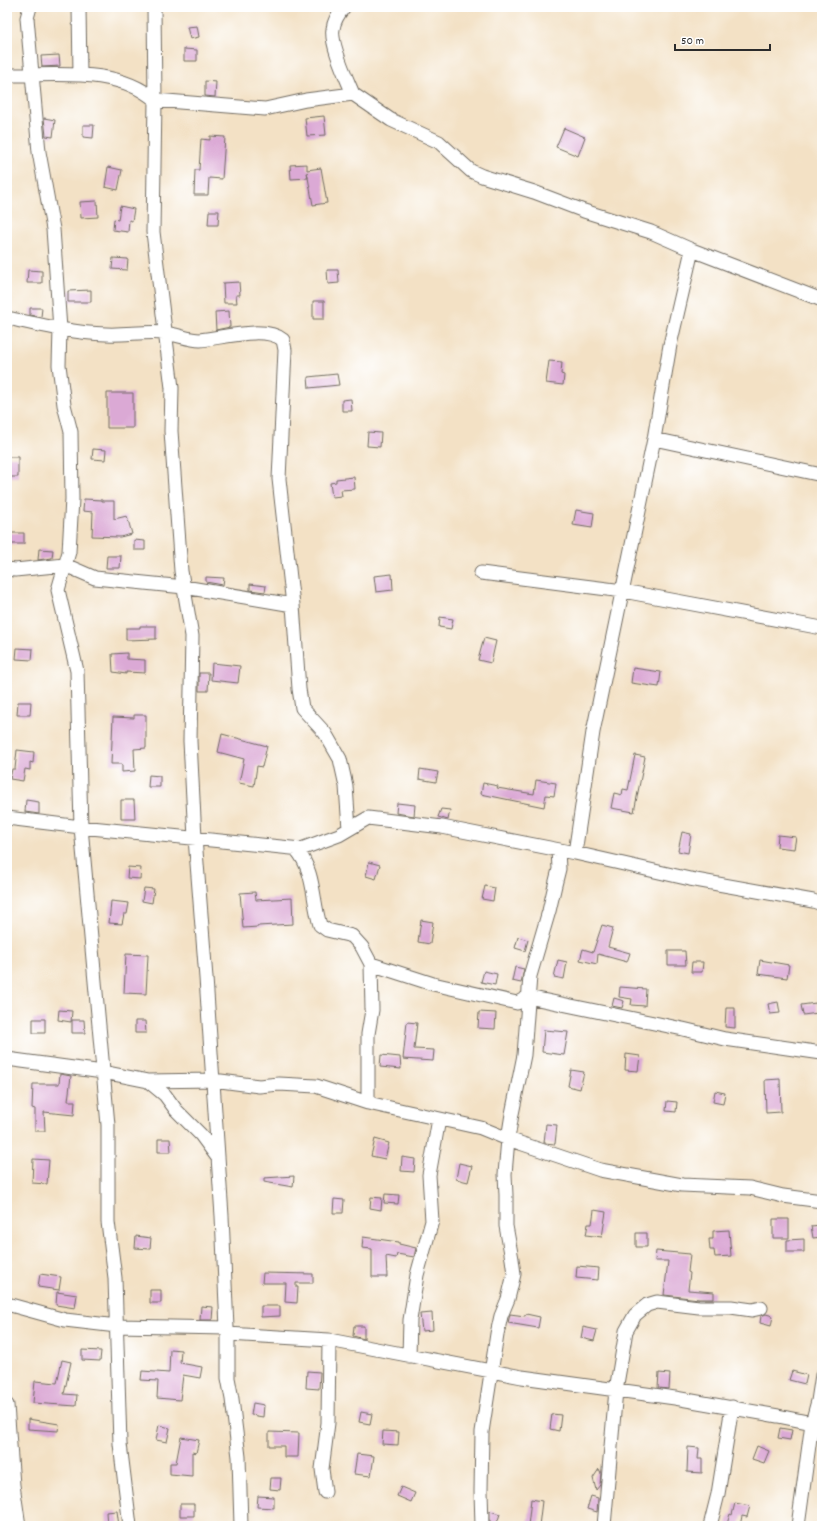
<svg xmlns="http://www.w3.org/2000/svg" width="829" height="1533" font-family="Dekko,sans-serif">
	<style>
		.building { fill: #dba9d5 }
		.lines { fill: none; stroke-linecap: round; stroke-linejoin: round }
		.minor-casing { stroke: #716b61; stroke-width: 15 }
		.minor { stroke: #fff; stroke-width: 13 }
	</style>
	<rect width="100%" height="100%" fill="#fff"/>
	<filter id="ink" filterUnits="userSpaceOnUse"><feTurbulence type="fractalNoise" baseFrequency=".025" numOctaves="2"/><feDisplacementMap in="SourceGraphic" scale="8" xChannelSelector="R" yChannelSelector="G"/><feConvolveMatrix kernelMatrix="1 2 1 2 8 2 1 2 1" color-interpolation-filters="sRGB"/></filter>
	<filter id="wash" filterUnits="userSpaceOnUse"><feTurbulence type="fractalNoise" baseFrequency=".012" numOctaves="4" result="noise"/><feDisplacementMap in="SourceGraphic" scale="16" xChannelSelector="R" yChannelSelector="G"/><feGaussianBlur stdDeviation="0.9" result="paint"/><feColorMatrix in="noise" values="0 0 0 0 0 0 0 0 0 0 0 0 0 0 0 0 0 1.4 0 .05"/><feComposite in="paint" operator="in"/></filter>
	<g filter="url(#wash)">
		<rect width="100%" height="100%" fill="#f3e1c5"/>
		<g id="blocks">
			<path class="building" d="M197 26 199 37 190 39 187 27Z
				M184 49 197 50V61H184Z
				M59 55 60 66 42 67 41 56Z
				M205 81 216 82 215 97 205 96Z
				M324 116 326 135 307 136 305 118Z
				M44 118 55 120 53 137 46 136Z
				M83 125H94L93 138 83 137Z
				M564 128 585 137 578 156 556 147Z
				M210 136 225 137 222 179 209 178 208 195H194L195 170H199L201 139 210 140Z
				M307 164V170L321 168 327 203 313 205 307 172 308 178 291 179 290 165Z
				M108 167 122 170 118 190 105 187Z
				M97 201 98 217 81 218 80 202Z
				M120 206 134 209 132 221 129 220 128 232 113 230 114 219 118 220Z
				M209 211H219L218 225H208Z
				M113 258 128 259 127 270 112 269Z
				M28 270 42 271V283H27Z
				M327 270H338L339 283 328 284Z
				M239 282 240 295H236L237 303H224L223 283Z
				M91 290V302H68V291Z
				M313 301H324V319H313Z
				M30 308H42L41 317 30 315Z
				M229 311 230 327 216 330 215 312Z
				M549 361 562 362 561 374 564 375 563 385 546 383Z
				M337 374 339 385 309 388 308 377Z
				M107 393H133V428H107Z
				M351 399 352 411H342V400Z
				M368 432 381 433 380 447 367 446Z
				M93 449 106 450 105 460 92 459Z
				M7 457H18V477H7Z
				M354 477 355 489 341 490 342 496 332 497 330 483 336 482V479Z
				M84 499 102 500V501H114V519L127 516 132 534 120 537 92 536 93 512 83 511Z
				M576 510 594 513 592 528 573 525Z
				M8 533H24V544H7Z
				M134 540 145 541V550H134Z
				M39 549 53 550 52 558 38 560Z
				M107 556H121L120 568H106Z
				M392 574 393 590 376 592 374 576Z
				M206 577 224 578 223 585 206 582Z
				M250 584 266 586 265 592 250 590Z
				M440 617 453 619 451 629 439 627Z
				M140 626H156V639L126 640V628H140Z
				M484 638 496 641 491 663 478 660Z
				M17 648 33 649 32 660 16 659Z
				M127 653V659L145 660V673L126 672V674L113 672 112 654Z
				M212 663 240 666 238 683 211 680Z
				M633 668 661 672 659 687 631 683Z
				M199 673H209L208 691H199Z
				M18 702H31L30 715H17Z
				M134 715H146V748L134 749 135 771 122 772V764H111L113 717 134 718Z
				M222 734 267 746 262 767 257 766 254 786 239 783 244 759 218 752Z
				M17 750 34 752 33 763 30 762V770L25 769 23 781 10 779 12 769H15Z
				M635 755 645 757 634 812 611 808 614 793 622 795 623 789 628 790Z
				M420 769 438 772 436 782 419 779Z
				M149 775 160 776V787H148Z
				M536 780 556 783 554 796 546 795 544 807 481 794 483 783 498 786 497 788 534 794Z
				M26 800 39 802V814L25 812Z
				M121 800H134L135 819H121Z
				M397 803 415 805 414 816 396 813Z
				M441 809 450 810 448 820 438 817Z
				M682 832 691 834 688 853 678 851Z
				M778 835 796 837 794 849 777 847Z
				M369 862 380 865 376 879 366 876Z
				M128 867 141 868 140 879 127 878Z
				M485 886 495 888 493 901 482 899Z
				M144 888 154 889 152 903 142 901Z
				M255 892 256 900 292 898 293 924 258 926V927L243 928 240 893Z
				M111 901 129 903 127 914H124L122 924 109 923Z
				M421 920 433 922 430 944 418 942Z
				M602 925 613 928 608 947 630 953 627 962 598 954 597 964 580 960 583 949 593 952Z
				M518 937 528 940 525 951 515 948Z
				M668 951H685L686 965H668Z
				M126 954 148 955 146 994 124 993Z
				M558 960 567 962 564 979 554 977Z
				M760 960 789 965 787 978 758 974Z
				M692 962H703L702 972H691Z
				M515 967 524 969 521 983 512 981Z
				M484 971 497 974 495 985 481 982Z
				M620 987 646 989 645 1006 631 1005 632 999 619 997Z
				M614 998 624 1001 622 1008 612 1006Z
				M778 1002 780 1013 770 1014 768 1004Z
				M816 1003 818 1013 803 1015 801 1005Z
				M726 1008H735V1028L725 1027Z
				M59 1010 72 1011 71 1022 58 1020Z
				M479 1012 496 1013 495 1029 478 1028Z
				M33 1019H45V1033H33Z
				M72 1020H84L85 1033H72Z
				M135 1021H145L146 1033H135Z
				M407 1022 417 1023 414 1049 434 1050 433 1061 403 1059Z
				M544 1030 568 1032 564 1055 542 1052Z
				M626 1054 640 1056 638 1071 625 1070Z
				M381 1055 400 1057 401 1069 380 1067Z
				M571 1070 584 1072 580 1089 568 1086Z
				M60 1074 71 1076 68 1101H75L74 1115 44 1112 45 1131H35V1109L32 1108 33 1084H59Z
				M780 1079 781 1112 766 1113 765 1080Z
				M715 1091 725 1093 723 1104 713 1102Z
				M667 1101 677 1102 676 1112 666 1111Z
				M546 1124 557 1125 555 1144 544 1143Z
				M158 1139H170L171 1152H158Z
				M375 1139 389 1143 385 1159 371 1156Z
				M402 1157 415 1159 414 1172 401 1171Z
				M33 1159 49 1160 47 1184 32 1183Z
				M459 1163 472 1166 468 1182 456 1179Z
				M294 1176 293 1187 264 1182V1178Z
				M385 1194 399 1195 398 1204 384 1203Z
				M371 1197 382 1198 381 1210 370 1208Z
				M334 1199 344 1200 343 1213H333Z
				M594 1210 606 1212 602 1237 586 1235 588 1224H592Z
				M773 1219H789V1238H773Z
				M821 1225 822 1237 813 1238 811 1226Z
				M729 1230 731 1256 715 1257 714 1250H710L709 1239H713V1231Z
				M636 1233H647V1247H636Z
				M136 1236 151 1238 150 1249 135 1248Z
				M363 1237 399 1242V1244L416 1248 414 1257 397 1254 396 1258 386 1256 387 1277H372V1249L362 1248Z
				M804 1239V1252H787V1240Z
				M656 1251 690 1254 688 1272 690 1273 688 1290 714 1292V1299H699L664 1295 668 1261H655Z
				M577 1266 599 1268 598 1280 576 1278Z
				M263 1273 313 1274V1283H296V1287H298L297 1303 285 1302 286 1283H262Z
				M40 1274 61 1277 59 1290 38 1287Z
				M150 1290H161V1303H150Z
				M57 1292 77 1295 75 1308 56 1305Z
				M201 1306 213 1307 212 1320H200Z
				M261 1306H280V1316L261 1317Z
				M432 1313 433 1330 422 1331 420 1314Z
				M510 1314 525 1316 526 1314 540 1317 538 1328 508 1323Z
				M766 1314 773 1316 771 1326 760 1323 761 1316Z
				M354 1326H364V1339L353 1336Z
				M583 1327 597 1330 594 1341 581 1338Z
				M170 1349 181 1350 180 1363 202 1367 200 1378 183 1375 180 1400 157 1398 158 1381 141 1380 142 1371 169 1373Z
				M82 1350 101 1351 100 1361 82 1360Z
				M62 1360 71 1362 64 1394 77 1395 76 1406 33 1403 35 1381 57 1383Z
				M307 1371 320 1372 319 1389 306 1388Z
				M792 1371 807 1375 805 1384 789 1380Z
				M659 1373 670 1374 669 1389 658 1388Z
				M253 1403 264 1405 263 1417 251 1415Z
				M361 1412 372 1414 370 1424 359 1422Z
				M552 1414 561 1415 559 1431 550 1429Z
				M28 1419 59 1424 58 1431 28 1429Z
				M159 1425 170 1428 167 1442 156 1440Z
				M780 1428 792 1430 790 1440 778 1438Z
				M383 1431 399 1432 398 1445 382 1444Z
				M269 1432 299 1433 298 1457H284V1446H269Z
				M181 1437 199 1440 196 1453 192 1452V1476L170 1474V1463H176Z
				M757 1446 769 1451 764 1463 752 1459Z
				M688 1447 699 1448 698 1459H702V1473L687 1472Z
				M357 1454 374 1456 371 1476 354 1474Z
				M599 1469 601 1473 600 1485 596 1490 593 1478Z
				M271 1478H281L280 1490 270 1489Z
				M401 1487 415 1493 411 1502 397 1496Z
				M258 1496 274 1497V1508L257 1507Z
				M591 1496 598 1498 597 1512 587 1509Z
				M531 1499 542 1501 539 1526H528Z
				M735 1503 750 1506 747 1517 742 1516 740 1526 727 1524 730 1514 732 1515Z
				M180 1504H194V1516H180Z
				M117 1511 119 1526H107L106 1512Z
				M490 1511 500 1514 496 1526H490Z"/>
		</g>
	</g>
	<g filter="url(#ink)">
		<use href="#blocks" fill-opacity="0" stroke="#716b61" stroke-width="1"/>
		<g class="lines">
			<defs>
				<path id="minor" d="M30 7 27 18 39 152 53 229 60 329 59 365 64 405 71 432 72 499 69 552 58 590 77 671 81 827 108 1125V1222L115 1278 120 1444 130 1526
					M79 7 80 75
					M154 7 155 100 153 232 172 388 171 431 181 571 192 636 190 741 195 838 206 978 222 1216 227 1328
					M344 7C338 14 334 20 333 29 330 44 347 79 353 94
					M7 75C54 76 117 66 155 100L265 109 306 100 353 94 391 120 439 142 471 171 482 176 534 192 584 211 651 232 692 250 822 300
					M7 318C40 325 73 333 106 334 126 335 145 331 164 333 176 334 189 340 200 340 222 338 265 325 283 340L285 350 279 479 293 605 299 689 302 708 325 733 340 759 346 786 349 829
					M654 439 822 475
					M7 569 15 570 65 565 95 578 184 587 293 605
					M481 573 623 591 822 628
					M7 818 81 827 301 849 339 835 368 818 442 827 575 853 690 879 813 901 822 904
					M296 849C315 871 312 899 320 925L327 930 352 936 362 947 371 964 372 1010 368 1034V1103
					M575 853 593 732 654 439 670 345 692 250
					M371 964 433 984 517 1003 528 997 683 1029 725 1039 822 1053
					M7 1059 103 1072 148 1081 165 1095 176 1110 201 1135 218 1158
					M148 1081 213 1080 259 1086 279 1084 316 1086 368 1103 481 1128 508 1139 600 1170 682 1185 750 1188 783 1196 822 1201
					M7 1304 65 1320 117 1326 227 1328 228 1334 329 1340 522 1377 675 1398 778 1416 822 1425
					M228 1334V1378L232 1399 239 1457 241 1526
					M409 1356 410 1320 417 1275 432 1221 429 1175 439 1119
					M7 1405 13 1485 19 1526
					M325 1492 322 1469 328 1423 329 1340
					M482 1526 481 1491 482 1432 497 1334 501 1316 508 1299 514 1274 512 1259 506 1226V1195L505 1174 508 1139 512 1114 524 1055 530 976 549 911 555 885 559 869 558 850
					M604 1526 616 1390 626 1331 635 1315 647 1305 657 1302 699 1307H731L752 1310 761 1308
					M710 1526 718 1494 732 1407
					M798 1526 812 1423 818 1401 822 1375"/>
			</defs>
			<use href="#minor" class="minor-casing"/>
			<use href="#minor" class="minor"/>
		</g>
	</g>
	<rect width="829" height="1533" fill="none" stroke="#fff" stroke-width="24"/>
	<path d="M675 44v6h95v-6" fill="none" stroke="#2b2b2b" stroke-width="2"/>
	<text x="681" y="44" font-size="12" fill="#2b2b2b" stroke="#ffffff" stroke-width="3" paint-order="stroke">50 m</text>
</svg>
